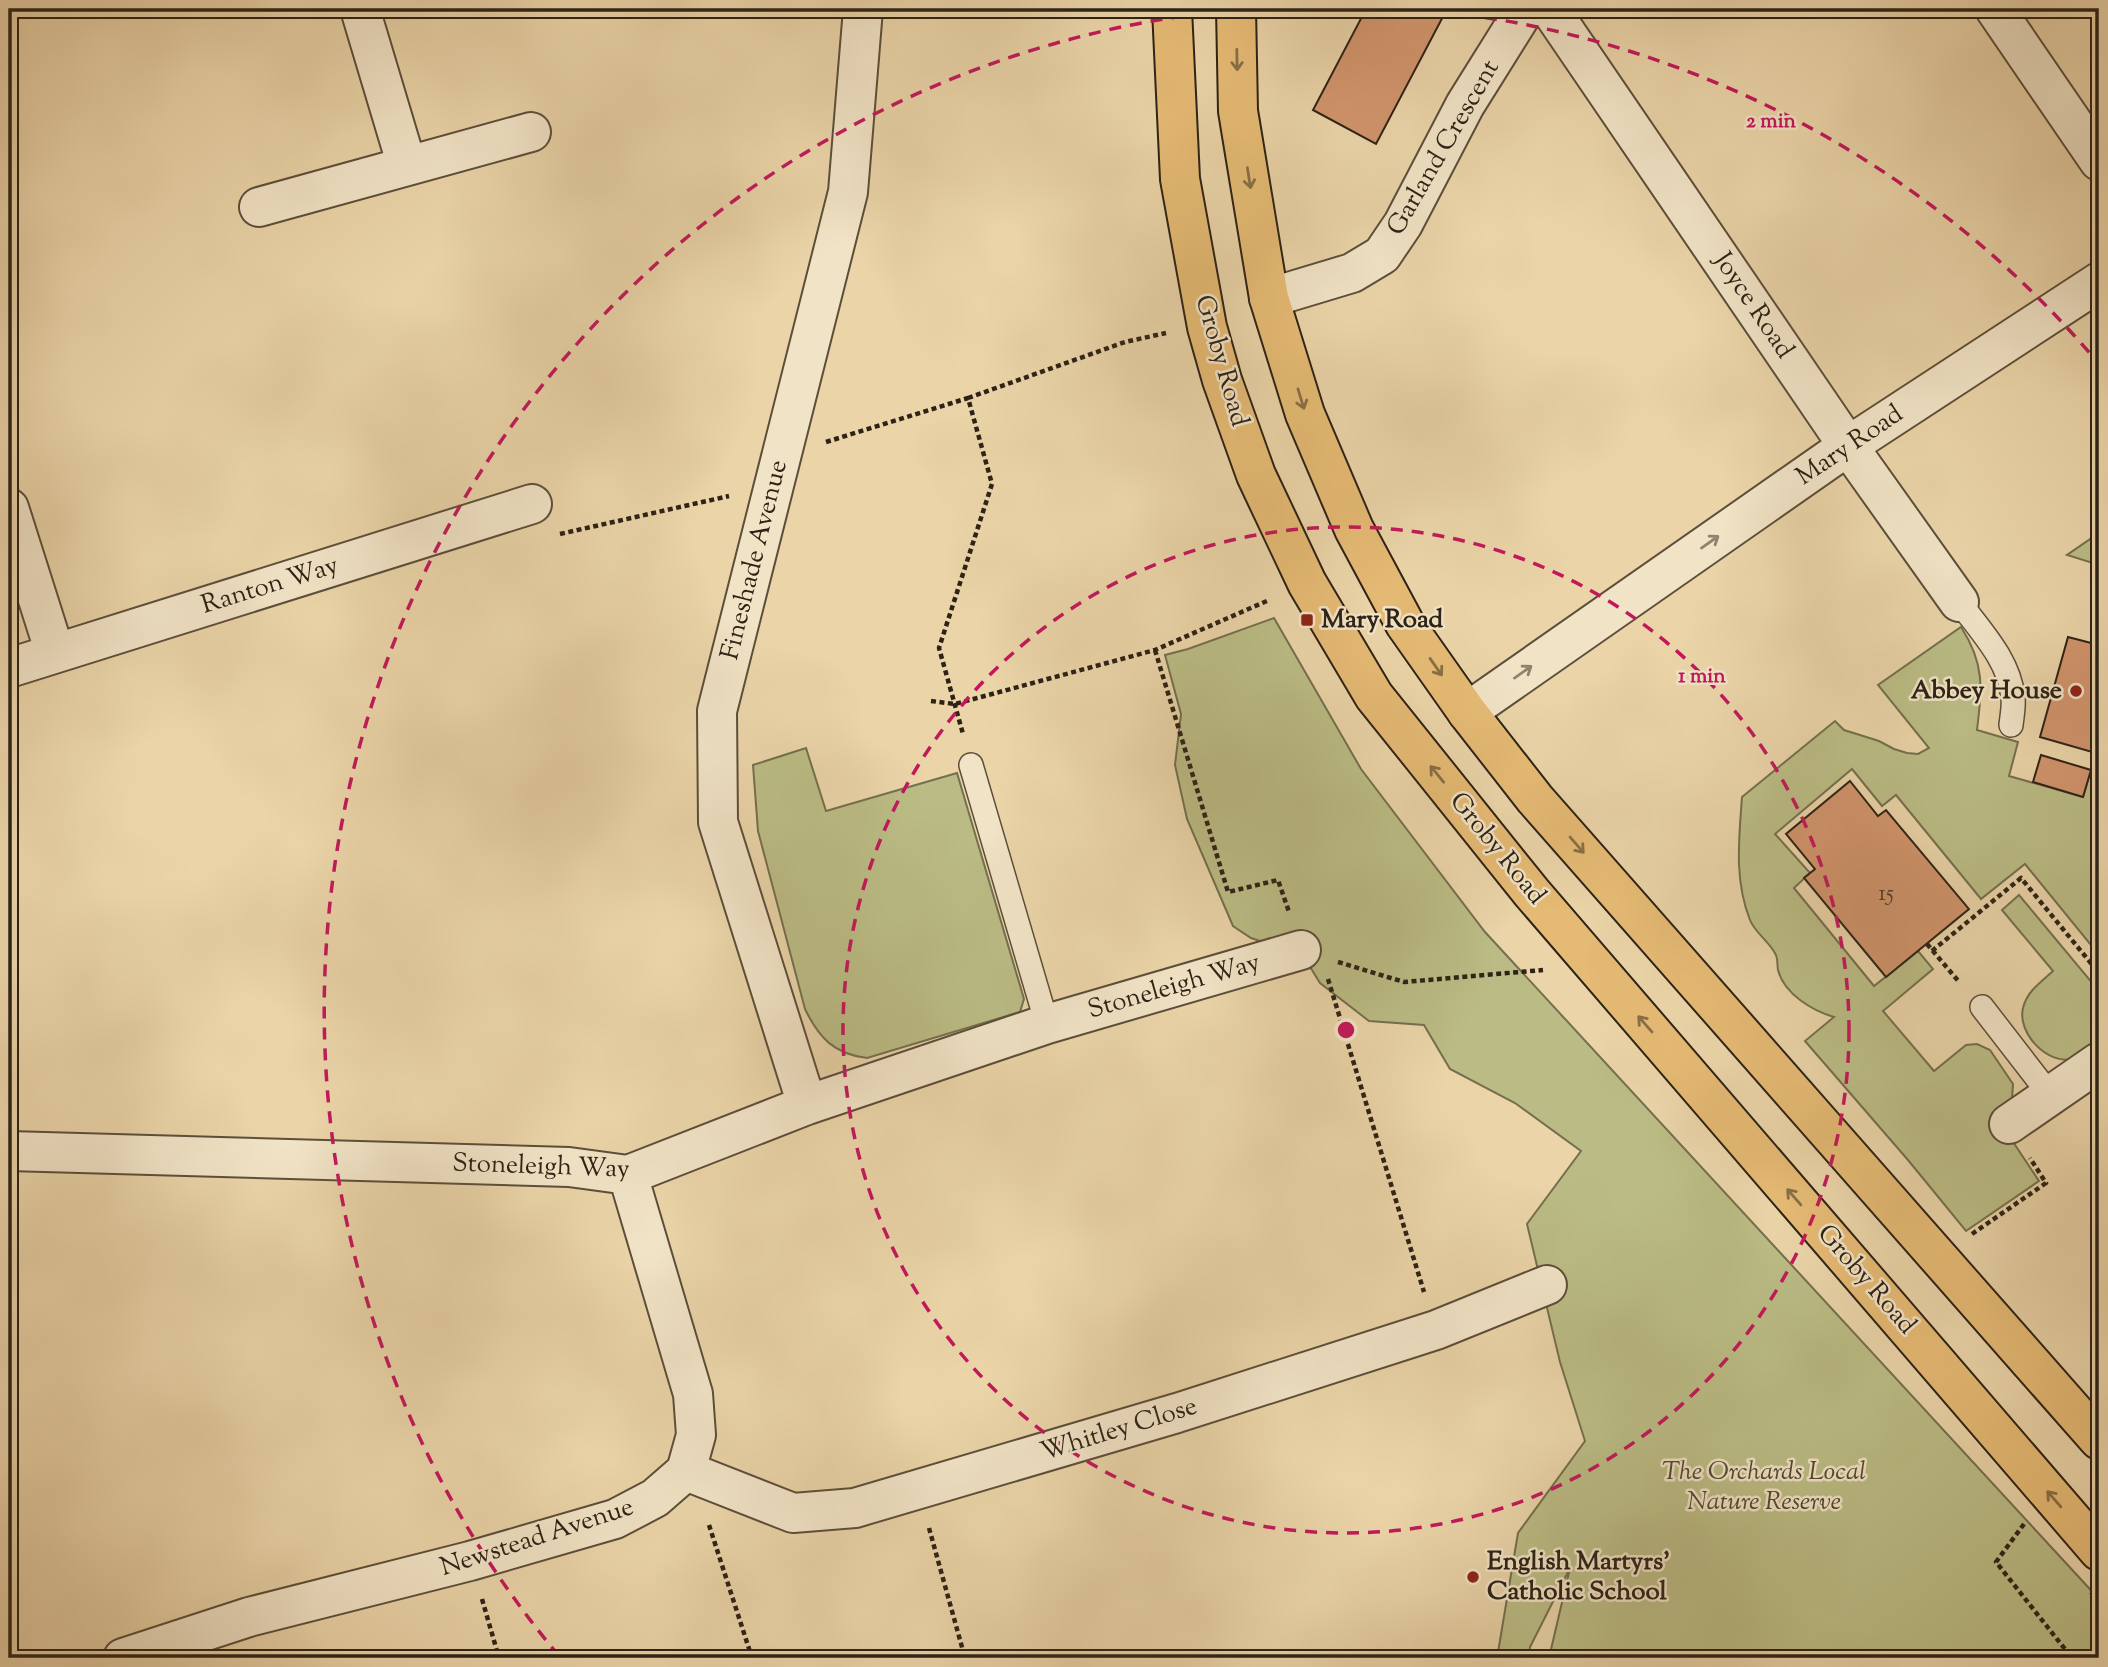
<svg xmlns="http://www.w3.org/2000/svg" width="2108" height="1667" font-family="'Sorts Mill Goudy',serif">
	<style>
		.green { fill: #bbbc85; stroke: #746f4e; stroke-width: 2 }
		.building { fill: #d1946c; stroke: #2d2216; stroke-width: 2 }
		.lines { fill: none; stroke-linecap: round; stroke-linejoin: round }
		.service-casing { stroke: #5c4e3a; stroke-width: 26 }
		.minor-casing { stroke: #5c4e3a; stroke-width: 42 }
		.primary-casing { stroke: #2d2216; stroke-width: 42 }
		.path { stroke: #2d2216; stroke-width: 4.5; stroke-dasharray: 5 3.5; stroke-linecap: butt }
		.service { stroke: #f1e3c6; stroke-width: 23 }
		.minor { stroke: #f1e3c6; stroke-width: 38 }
		.primary { stroke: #e5ba74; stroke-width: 38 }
		.oneway { stroke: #896e45 }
		.oneway2 { stroke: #8f826e }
		.ring { fill: none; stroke: #c2185b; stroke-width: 3.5; stroke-dasharray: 12 9 }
		.poi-dot { fill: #8f2418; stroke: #f1e3c6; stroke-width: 2.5 }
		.labels { text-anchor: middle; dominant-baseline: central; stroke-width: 5; stroke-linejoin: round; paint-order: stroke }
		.number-label { font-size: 23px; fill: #563e2c }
		.street-label { font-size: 26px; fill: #2d2216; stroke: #f1e3c6 }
		.poi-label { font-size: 26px; font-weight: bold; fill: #2d2216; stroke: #f1e3c6; text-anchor: start }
		.park-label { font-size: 26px; font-style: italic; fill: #504832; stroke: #f1e3c6 }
		.centre { fill: #c2185b; stroke: #f1e3c6; stroke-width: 3.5 }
		.ring-label { font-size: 21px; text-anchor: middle; font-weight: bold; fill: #c2185b; stroke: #f1e3c6; stroke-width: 5; stroke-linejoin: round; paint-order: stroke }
	</style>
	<rect width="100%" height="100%" fill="#ead4a8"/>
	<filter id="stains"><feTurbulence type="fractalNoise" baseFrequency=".00286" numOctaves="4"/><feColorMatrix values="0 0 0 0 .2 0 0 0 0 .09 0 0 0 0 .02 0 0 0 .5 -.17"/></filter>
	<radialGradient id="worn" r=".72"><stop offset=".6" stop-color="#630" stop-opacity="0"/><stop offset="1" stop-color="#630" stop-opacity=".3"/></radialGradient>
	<path class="green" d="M2099 533V565L2067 555Z
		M1274 618 1361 769 1485 932 2099 1599V1658H1549L1570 1568 1530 1647 1529 1658H1497L1518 1533 1585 1441 1560 1362 1527 1224 1581 1151 1515 1103 1450 1069 1424 1025 1369 1021 1320 983 1291 936 1269 944 1251 938 1233 926 1187 819 1175 765 1181 714 1165 655 1188 649Z
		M1961 627C1985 664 1982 688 1977 730L2018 742 2009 776 2083 797 2096 753 2099 754V955L2025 864 1981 899 1896 795 1882 806 1852 769 1775 834 1810 873 1794 888 1874 986 1918 951 1933 969 1883 1011 1934 1071 1966 1045 1977 1044 1990 1050 2013 1084 2012 1099 1996 1116 2039 1181 1966 1231 1908 1160 1805 1041 1834 1017C1813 1011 1784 994 1778 970 1777 965 1778 960 1776 955 1770 942 1755 933 1750 920 1734 880 1739 839 1742 797L1835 721 1844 730 1879 741 1894 749 1907 753 1918 754 1929 748 1878 685Z
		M806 748 826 811 957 773 1024 999 1020 1012 867 1058C834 1054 819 1038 805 1009L758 831 753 765Z
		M2019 895 2099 991V1040C2092 1046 2082 1057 2073 1059 2047 1065 2017 1033 2023 1008 2027 991 2041 982 2053 971L2002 910Z"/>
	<path class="building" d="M1366 9H1447L1376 144 1313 110Z
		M2068 637 2099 645V754L2040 737Z
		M2041 755 2091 770 2083 797 2033 782Z
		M1850 781 1878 816 1886 810 1969 909 1886 977 1804 878 1815 869 1786 834Z"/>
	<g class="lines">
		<defs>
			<path id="service" d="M1959 602C1980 630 2010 661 2013 698 2014 706 2012 716 2011 725
				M971 765 1047 1024
				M1982 1007 2050 1095"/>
			<path id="minor" d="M360 9 407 166
				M1550 9 1848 446 1959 602
				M1995 9 2099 161
				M259 207 531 132
				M1269 298 1352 273 1382 255 1403 224 1465 105 1525 9
				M9 508 55 653
				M9 668 532 504
				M1467 712 1848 446 2099 282
				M807 1105 718 822 717 711 848 192 863 9
				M2009 1124 2099 1062
				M9 1151 569 1167 628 1175 807 1105 1047 1024 1301 950
				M686 1471 793 1513 855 1508 1177 1413 1436 1330 1547 1285
				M123 1658 249 1617 470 1561 615 1519 655 1498 686 1471 696 1435 693 1394 628 1175"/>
			<path id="primary" d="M1172 9 1180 179 1207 327 1222 380 1256 475 1307 583 1374 696 1532 893 2099 1551
				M1236 9 1238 111 1269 298 1305 414 1354 529 1405 624 1467 712 1535 799 2099 1440"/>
		</defs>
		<use href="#service" class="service-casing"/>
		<use href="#minor" class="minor-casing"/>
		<use href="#primary" class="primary-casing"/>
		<path class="path" d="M9 9H11
			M968 398 1125 342 1166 333
			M826 442 968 398 992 484 939 648 963 734
			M560 534 729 496
			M1155 650 1228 892 1278 880 1289 912
			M931 701 955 704 1155 650 1269 600
			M1927 944 1960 983
			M1932 951 2021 878 2099 973
			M1338 962 1404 982 1543 970
			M1328 979 1424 1292
			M1972 1234 2046 1183 2030 1158
			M2024 1524 1996 1562 2072 1658
			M709 1525 752 1658
			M929 1528 965 1658
			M2091 1592 2099 1601
			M482 1599 499 1658"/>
		<use href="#service" class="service"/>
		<use href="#minor" class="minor"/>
		<use href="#primary" class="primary"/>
	</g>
	<defs><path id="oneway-shaft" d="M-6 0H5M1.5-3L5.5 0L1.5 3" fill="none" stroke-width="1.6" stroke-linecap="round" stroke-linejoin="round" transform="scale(1.75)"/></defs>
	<g class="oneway">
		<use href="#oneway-shaft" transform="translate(1237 60) rotate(89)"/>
		<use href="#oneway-shaft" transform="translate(1249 178) rotate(81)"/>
		<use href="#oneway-shaft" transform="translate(1301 399) rotate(73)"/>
		<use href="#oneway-shaft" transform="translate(1436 667) rotate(55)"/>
		<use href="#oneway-shaft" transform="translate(1437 774) rotate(-129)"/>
		<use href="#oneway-shaft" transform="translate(1577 845) rotate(49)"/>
		<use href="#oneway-shaft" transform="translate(1645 1024) rotate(-131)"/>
		<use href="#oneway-shaft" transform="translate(1794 1197) rotate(-131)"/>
		<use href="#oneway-shaft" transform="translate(2054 1499) rotate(-131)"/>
	</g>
	<g class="oneway2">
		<use href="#oneway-shaft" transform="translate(1710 542) rotate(-35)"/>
		<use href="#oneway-shaft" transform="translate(1523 672) rotate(-35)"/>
	</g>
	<g class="ring">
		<circle cx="1346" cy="1030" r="503"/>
		<path d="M559 1656A1005 1005 0 0 1 2099 364"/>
	</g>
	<g class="poi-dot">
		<rect x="1300" y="613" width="14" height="14" rx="3.5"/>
		<circle cx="2076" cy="691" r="7"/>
		<circle cx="1473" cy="1577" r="7"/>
	</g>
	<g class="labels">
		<g class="number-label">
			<text x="1886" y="894">15</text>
		</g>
		<g class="street-label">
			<text transform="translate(1444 148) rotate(-60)">Garland Crescent</text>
			<text transform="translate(1753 306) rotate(56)">Joyce Road</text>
			<text transform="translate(1221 361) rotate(74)">Groby Road</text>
			<text transform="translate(1850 446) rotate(-34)">Mary Road</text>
			<text transform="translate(755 560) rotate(-76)">Fineshade Avenue</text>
			<text transform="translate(270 586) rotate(-17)">Ranton Way</text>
			<text transform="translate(1497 849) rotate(51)">Groby Road</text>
			<text transform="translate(1174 987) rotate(-16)">Stoneleigh Way</text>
			<text transform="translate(541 1167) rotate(2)">Stoneleigh Way</text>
			<text transform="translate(1866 1280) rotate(49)">Groby Road</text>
			<text transform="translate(1119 1430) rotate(-17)">Whitley Close</text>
			<text transform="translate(537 1538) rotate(-18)">Newstead Avenue</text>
		</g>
		<g class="poi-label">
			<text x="1321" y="620">Mary Road</text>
			<text x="2062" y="691" text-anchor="end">Abbey House</text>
			<text x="1487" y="1562">English Martyrs'<tspan x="1487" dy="30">Catholic School</tspan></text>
		</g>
		<g class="park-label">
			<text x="1764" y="1472">The Orchards Local<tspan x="1764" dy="30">Nature Reserve</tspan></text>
		</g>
	</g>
	<circle cx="1346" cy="1030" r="10" class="centre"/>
	<g class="ring-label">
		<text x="1771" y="127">2 min</text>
		<text x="1702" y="682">1 min</text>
	</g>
	<rect width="2108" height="1667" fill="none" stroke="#ead4a8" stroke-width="35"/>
	<rect x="10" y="10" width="2087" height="1646" fill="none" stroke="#2d2216" stroke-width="3.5"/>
	<rect x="18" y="18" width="2073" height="1632" fill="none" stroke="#2d2216" stroke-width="2"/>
	<rect width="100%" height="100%" filter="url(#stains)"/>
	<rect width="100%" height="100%" fill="url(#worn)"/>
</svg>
